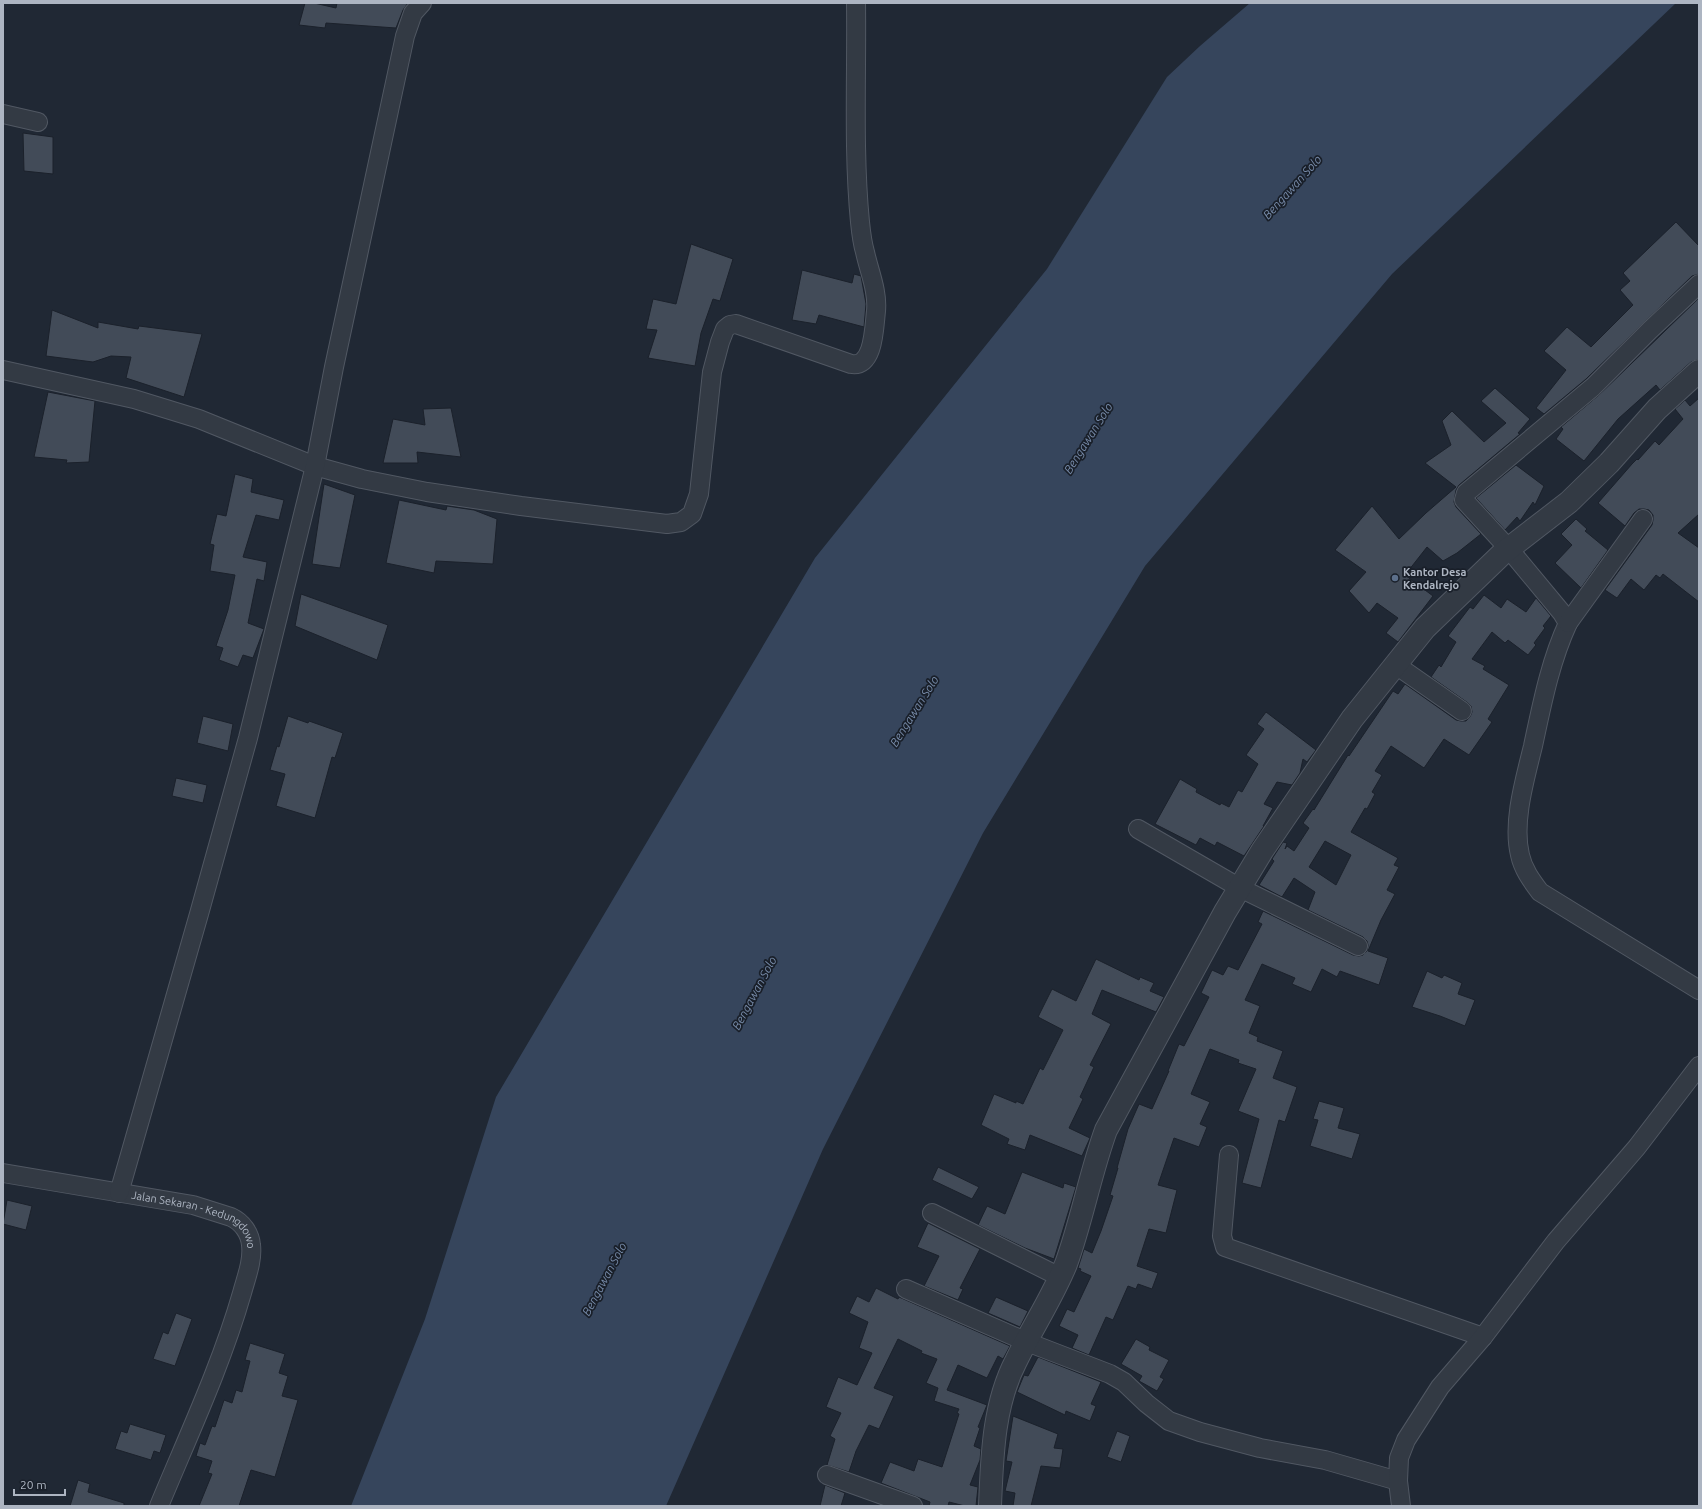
<svg xmlns="http://www.w3.org/2000/svg" width="1702" height="1509" font-family="Ubuntu,sans-serif">
	<style>
		.water { fill: #36455c }
		.building { fill: #424b58; stroke: #1b212b; fill-rule: evenodd }
		.lines { fill: none; stroke-linecap: round; stroke-linejoin: round }
		.minor-casing { stroke: #515863; stroke-width: 20 }
		.tertiary-casing { stroke: #515863; stroke-width: 24 }
		.minor { stroke: #333a44; stroke-width: 18 }
		.tertiary { stroke: #333a44; stroke-width: 22 }
		.service-dot { fill: #5c6f8a; stroke: #191f29; stroke-width: 1.5 }
		.labels { text-anchor: middle; dominant-baseline: central; stroke-width: 3.5; stroke-linejoin: round; paint-order: stroke }
		.poi-label { font-size: 11px; font-weight: bold; fill: #adb5c2; stroke: #191f29; text-anchor: start }
		.street-label { font-size: 11px; fill: #adb5c2; stroke: #191f29 }
		.water-label { font-size: 12px; font-style: italic; fill: #778ba9; stroke: #191f29 }
	</style>
	<rect width="100%" height="100%" fill="#202834"/>
	<path class="water" d="M1250 3H1676L1392 274 1145 566 983 833 823 1149 666 1506H351L425 1319 496 1097 815 558 1047 269 1167 77 1200 46Z"/>
	<path class="building" d="M305 3H314L336 8 337 3H408L403 10 396 28 326 23 325 28 299 25Z
		M23 133 53 137V174L24 171Z
		M1676 222 1699 246V274L1692 276 1586 379 1544 414 1536 408 1566 370 1544 351 1567 327 1591 347 1633 305 1620 290 1630 281 1623 273Z
		M691 244 733 259 720 301 713 299 701 333 695 366 648 358 657 330 646 329 653 299 676 304Z
		M802 270 852 283 854 274 861 276 866 304 864 327 819 315 816 324 792 320Z
		M1699 298V359L1691 362 1660 390 1656 385 1618 419 1584 461 1556 439 1563 429 1561 427 1600 394Z
		M52 310 98 328V322L138 329 139 326 202 334 184 397 126 378 131 357 111 356 93 362 46 356Z
		M1495 388 1530 419 1518 433 1520 434 1459 485 1456 490 1454 502 1456 507 1481 534 1457 553 1443 561 1427 547 1405 575 1433 596 1398 642 1386 633 1398 618 1377 603 1369 613 1349 591 1366 572 1335 550 1372 506 1399 539 1426 513 1456 487 1425 463 1451 445 1442 421 1452 411 1484 442 1506 423 1481 401Z
		M48 392 95 401 89 462 66 463 67 460 34 457Z
		M1699 398V514L1678 533 1699 548V602L1663 574 1660 578 1656 575 1644 590 1631 579 1617 598 1605 590 1652 525 1653 520V515L1649 510 1644 509H1639L1634 513 1625 526 1598 503 1632 464 1637 459 1638 460 1655 441 1659 445 1683 419 1675 409 1685 400 1690 406Z
		M451 408 461 457 417 452 418 463H383L393 419 425 425 423 409Z
		M1516 465 1544 486 1535 505 1533 502 1520 521 1517 517 1505 530 1476 498Z
		M235 474 253 479 251 492 284 500 279 520 256 515 243 557 267 562 264 581 257 579 248 623 264 629 253 658 243 655 238 667 219 660 223 648 216 646 228 610 235 575 210 571 214 545 210 544 217 514 226 516Z
		M324 484 355 495 340 568 312 564Z
		M399 500 446 510 447 506 474 510 497 519 493 564 436 561 434 573 386 563Z
		M1576 519 1587 529 1585 531 1608 550 1581 588 1555 563 1572 545 1561 534Z
		M301 594 388 625 377 660 295 626Z
		M1484 595 1501 608 1507 599 1526 612 1536 598 1551 616 1543 626 1545 628 1534 643 1536 645 1528 655 1508 640 1505 643 1492 632 1472 659 1485 666 1483 669 1509 685 1488 719 1492 722 1469 755 1444 739 1424 768 1391 746 1375 771 1382 775 1372 792 1375 794 1367 809 1365 808 1351 832 1398 858 1394 865 1399 867 1387 890 1395 894 1381 920 1368 951 1388 958 1379 985 1340 971 1337 977 1322 969 1311 992 1292 984 1295 978 1262 964 1245 1000 1260 1006 1249 1033 1258 1037 1257 1041 1283 1051 1273 1078 1297 1087 1285 1122 1279 1120 1261 1188 1242 1183 1259 1119 1238 1111 1256 1069 1238 1063 1239 1060 1210 1049 1191 1094 1210 1102 1200 1124 1207 1127 1199 1147 1174 1138 1158 1185 1177 1190 1166 1233 1149 1229 1137 1266 1158 1273 1152 1289 1138 1284 1136 1289 1128 1286 1113 1320 1106 1317 1089 1355 1072 1348 1078 1335 1059 1326 1067 1309 1074 1312 1091 1276 1080 1271 1081 1269 1078 1268 1084 1249 1092 1253 1101 1231 1113 1196 1110 1195 1118 1168H1117L1128 1129 1139 1104 1152 1109 1169 1071H1168L1179 1044 1184 1046 1209 997 1201 993 1212 970 1223 975 1228 966 1238 970 1262 924 1258 922 1263 911 1353 955 1359 956 1363 955 1367 951 1368 945 1367 941 1363 937 1308 910 1315 892 1294 878 1282 897 1259 885 1274 861 1272 859 1283 842 1287 843 1285 849 1287 846 1294 851 1309 828 1303 823 1313 809 1314 810 1348 755 1349 756 1393 691 1398 694 1405 684 1456 720 1461 721H1466L1470 717 1472 712 1471 706 1468 703 1431 677 1439 665 1441 667 1456 642 1448 636 1470 607 1473 609ZM1325 841 1351 855 1336 885 1309 867Z
		M1266 712 1316 750 1307 762 1303 759 1300 773 1292 785 1277 782 1264 804 1273 808 1263 826H1264L1244 856 1217 842 1215 846 1200 838 1196 845 1155 824 1180 779 1197 789 1196 792 1220 805 1221 803 1229 807 1238 790 1242 792 1258 764 1246 755 1264 729 1257 724Z
		M203 716 233 724 228 751 197 743Z
		M288 716 308 723 309 721 343 733 335 758 332 757 315 818 276 806 285 774 270 770 277 746 279 747Z
		M176 778 207 785 203 803 172 796Z
		M1096 959 1139 980 1140 977 1154 983 1150 991 1164 997 1156 1012 1102 990 1092 1014 1111 1024 1090 1065 1094 1067 1080 1097 1083 1099 1069 1128 1090 1138 1082 1156 1030 1135 1025 1150 1007 1144 1009 1139 981 1125 994 1094 1016 1103V1101L1023 1104 1040 1068 1043 1070 1063 1030 1038 1017 1052 989 1076 1001Z
		M1427 971 1442 978 1444 975 1462 983 1458 994 1475 1000 1465 1026 1440 1016 1412 1007Z
		M1319 1101 1344 1108 1338 1128 1360 1134 1352 1159 1310 1146 1318 1120 1313 1119Z
		M938 1167 979 1187 972 1199 932 1180Z
		M1022 1172 1063 1188 1064 1183 1076 1187 1054 1259 1025 1248 978 1225 987 1206 1005 1214Z
		M7 1200 32 1206 26 1230 3 1224Z
		M928 1223 980 1249 960 1288 963 1289 958 1300 924 1286 939 1256 917 1247Z
		M876 1288 898 1299 899 1297 1010 1346 1003 1359 998 1356 987 1378 958 1365 947 1390 987 1405 978 1427 980 1428 974 1446 981 1449 980 1460 970 1485 978 1487 976 1506H965L949 1502 948 1506H929L930 1502 881 1483 890 1462 914 1471 918 1459 942 1467 959 1414 957 1413 959 1409 934 1401 938 1388 926 1383 937 1359 921 1353 922 1351 898 1339 874 1388 894 1396 879 1429 869 1425 856 1451 849 1472 827 1465 835 1439 830 1436 841 1413 826 1407 838 1377 857 1385 872 1353 859 1348 868 1322 849 1313 857 1296 869 1302Z
		M996 1297 1028 1311 1020 1327 988 1313Z
		M176 1313 192 1319 175 1366 153 1359 163 1332 168 1334Z
		M1136 1339 1150 1347 1149 1350 1169 1360 1160 1377 1164 1379 1157 1391 1139 1381 1142 1376 1121 1364Z
		M250 1343 285 1354 279 1373 288 1376 282 1396 298 1400 275 1477 251 1470 239 1506H199L212 1474 208 1473 212 1461 196 1456 200 1443 205 1445 212 1426 215 1427 224 1400 232 1403 236 1390 242 1392 250 1361 245 1360Z
		M1038 1357 1101 1382 1091 1404 1096 1406 1090 1421 1066 1411 1065 1415 1017 1392 1024 1375 1028 1376Z
		M1013 1416 1058 1434 1054 1448 1063 1449 1060 1468 1041 1466 1031 1506H1013L1015 1493 1005 1491 1012 1462 1006 1461Z
		M130 1424 166 1435 160 1453 154 1451 151 1460 115 1449 121 1431 127 1433Z
		M1117 1431 1130 1436 1121 1462 1107 1457Z
		M78 1480 90 1484 88 1492 124 1503V1506H70Z
		M825 1485 845 1493 841 1506H820Z"/>
	<g class="lines">
		<defs>
			<g id="minor">
				<path d="M3 114 38 122"/>
				<path d="M1699 284 1650 330 1593 387 1466 493 1464 500 1509 549 1562 613 1568 623C1550 662 1542 704 1533 746 1525 779 1512 822 1520 855 1523 869 1531 880 1540 892L1699 990"/>
				<path d="M3 370 134 399 199 419 315 466 362 479 427 492 521 506 667 524 681 522 692 514 699 494 712 372 720 342 725 329 730 325 736 324 851 364C874 368 874 328 876 311 878 291 869 271 865 252 862 242 861 232 860 222 853 150 857 75 856 3"/>
				<path d="M1568 623 1643 519"/>
				<path d="M1396 665 1462 711"/>
				<path d="M1138 829 1240 888 1358 946"/>
				<path d="M1229 1155 1222 1236 1225 1247 1483 1337"/>
				<path id="s1" d="M3 1173 193 1205 231 1217C242 1222 250 1233 251 1245 253 1261 246 1278 242 1293 221 1366 188 1436 159 1506"/>
				<path d="M119 1193 199 914 248 738 315 466 334 367 405 36 413 13 422 3"/>
				<path d="M932 1213 1060 1277"/>
				<path d="M906 1289 1027 1342 1110 1374 1124 1382 1146 1403 1169 1421 1200 1432 1260 1448 1325 1460 1398 1481"/>
				<path d="M827 1475 913 1506"/>
				<path d="M1401 1506 1398 1481 1399 1458 1406 1440 1440 1387 1483 1337 1556 1241 1637 1147 1699 1066"/>
			</g>
			<path id="tertiary" d="M990 1506C992 1458 993 1405 1016 1361 1032 1328 1052 1298 1066 1264 1082 1220 1090 1174 1106 1130L1225 912 1262 851 1352 719 1425 628 1503 553 1569 502 1609 463 1657 409 1699 371"/>
		</defs>
		<use href="#minor" class="minor-casing"/>
		<use href="#tertiary" class="tertiary-casing"/>
		<use href="#minor" class="minor"/>
		<use href="#tertiary" class="tertiary"/>
	</g>
	<circle class="service-dot" cx="1395" cy="578" r="4"/>
	<g class="labels">
		<g class="poi-label">
			<text x="1403" y="572">Kantor Desa<tspan x="1403" dy="13">Kendalrejo</tspan></text>
		</g>
		<g class="street-label">
			<text stroke="none"><textPath href="#s1" startOffset="201">Jalan Sekaran - Kedungdowo</textPath></text>
		</g>
		<g class="water-label">
			<text transform="translate(1292 187) rotate(-48)">Bengawan Solo</text>
			<text transform="translate(1088 438) rotate(-58)">Bengawan Solo</text>
			<text transform="translate(914 711) rotate(-58)">Bengawan Solo</text>
			<text transform="translate(754 993) rotate(-62)">Bengawan Solo</text>
			<text transform="translate(604 1279) rotate(-62)">Bengawan Solo</text>
		</g>
	</g>
	<rect width="1702" height="1509" fill="none" stroke="#adb5c2" stroke-width="8"/>
	<path d="M14 1489v6h51v-6" fill="none" stroke="#adb5c2" stroke-width="2"/>
	<text x="20" y="1489" font-size="12" fill="#adb5c2" stroke="#191f29" stroke-width="3" paint-order="stroke">20 m</text>
</svg>
